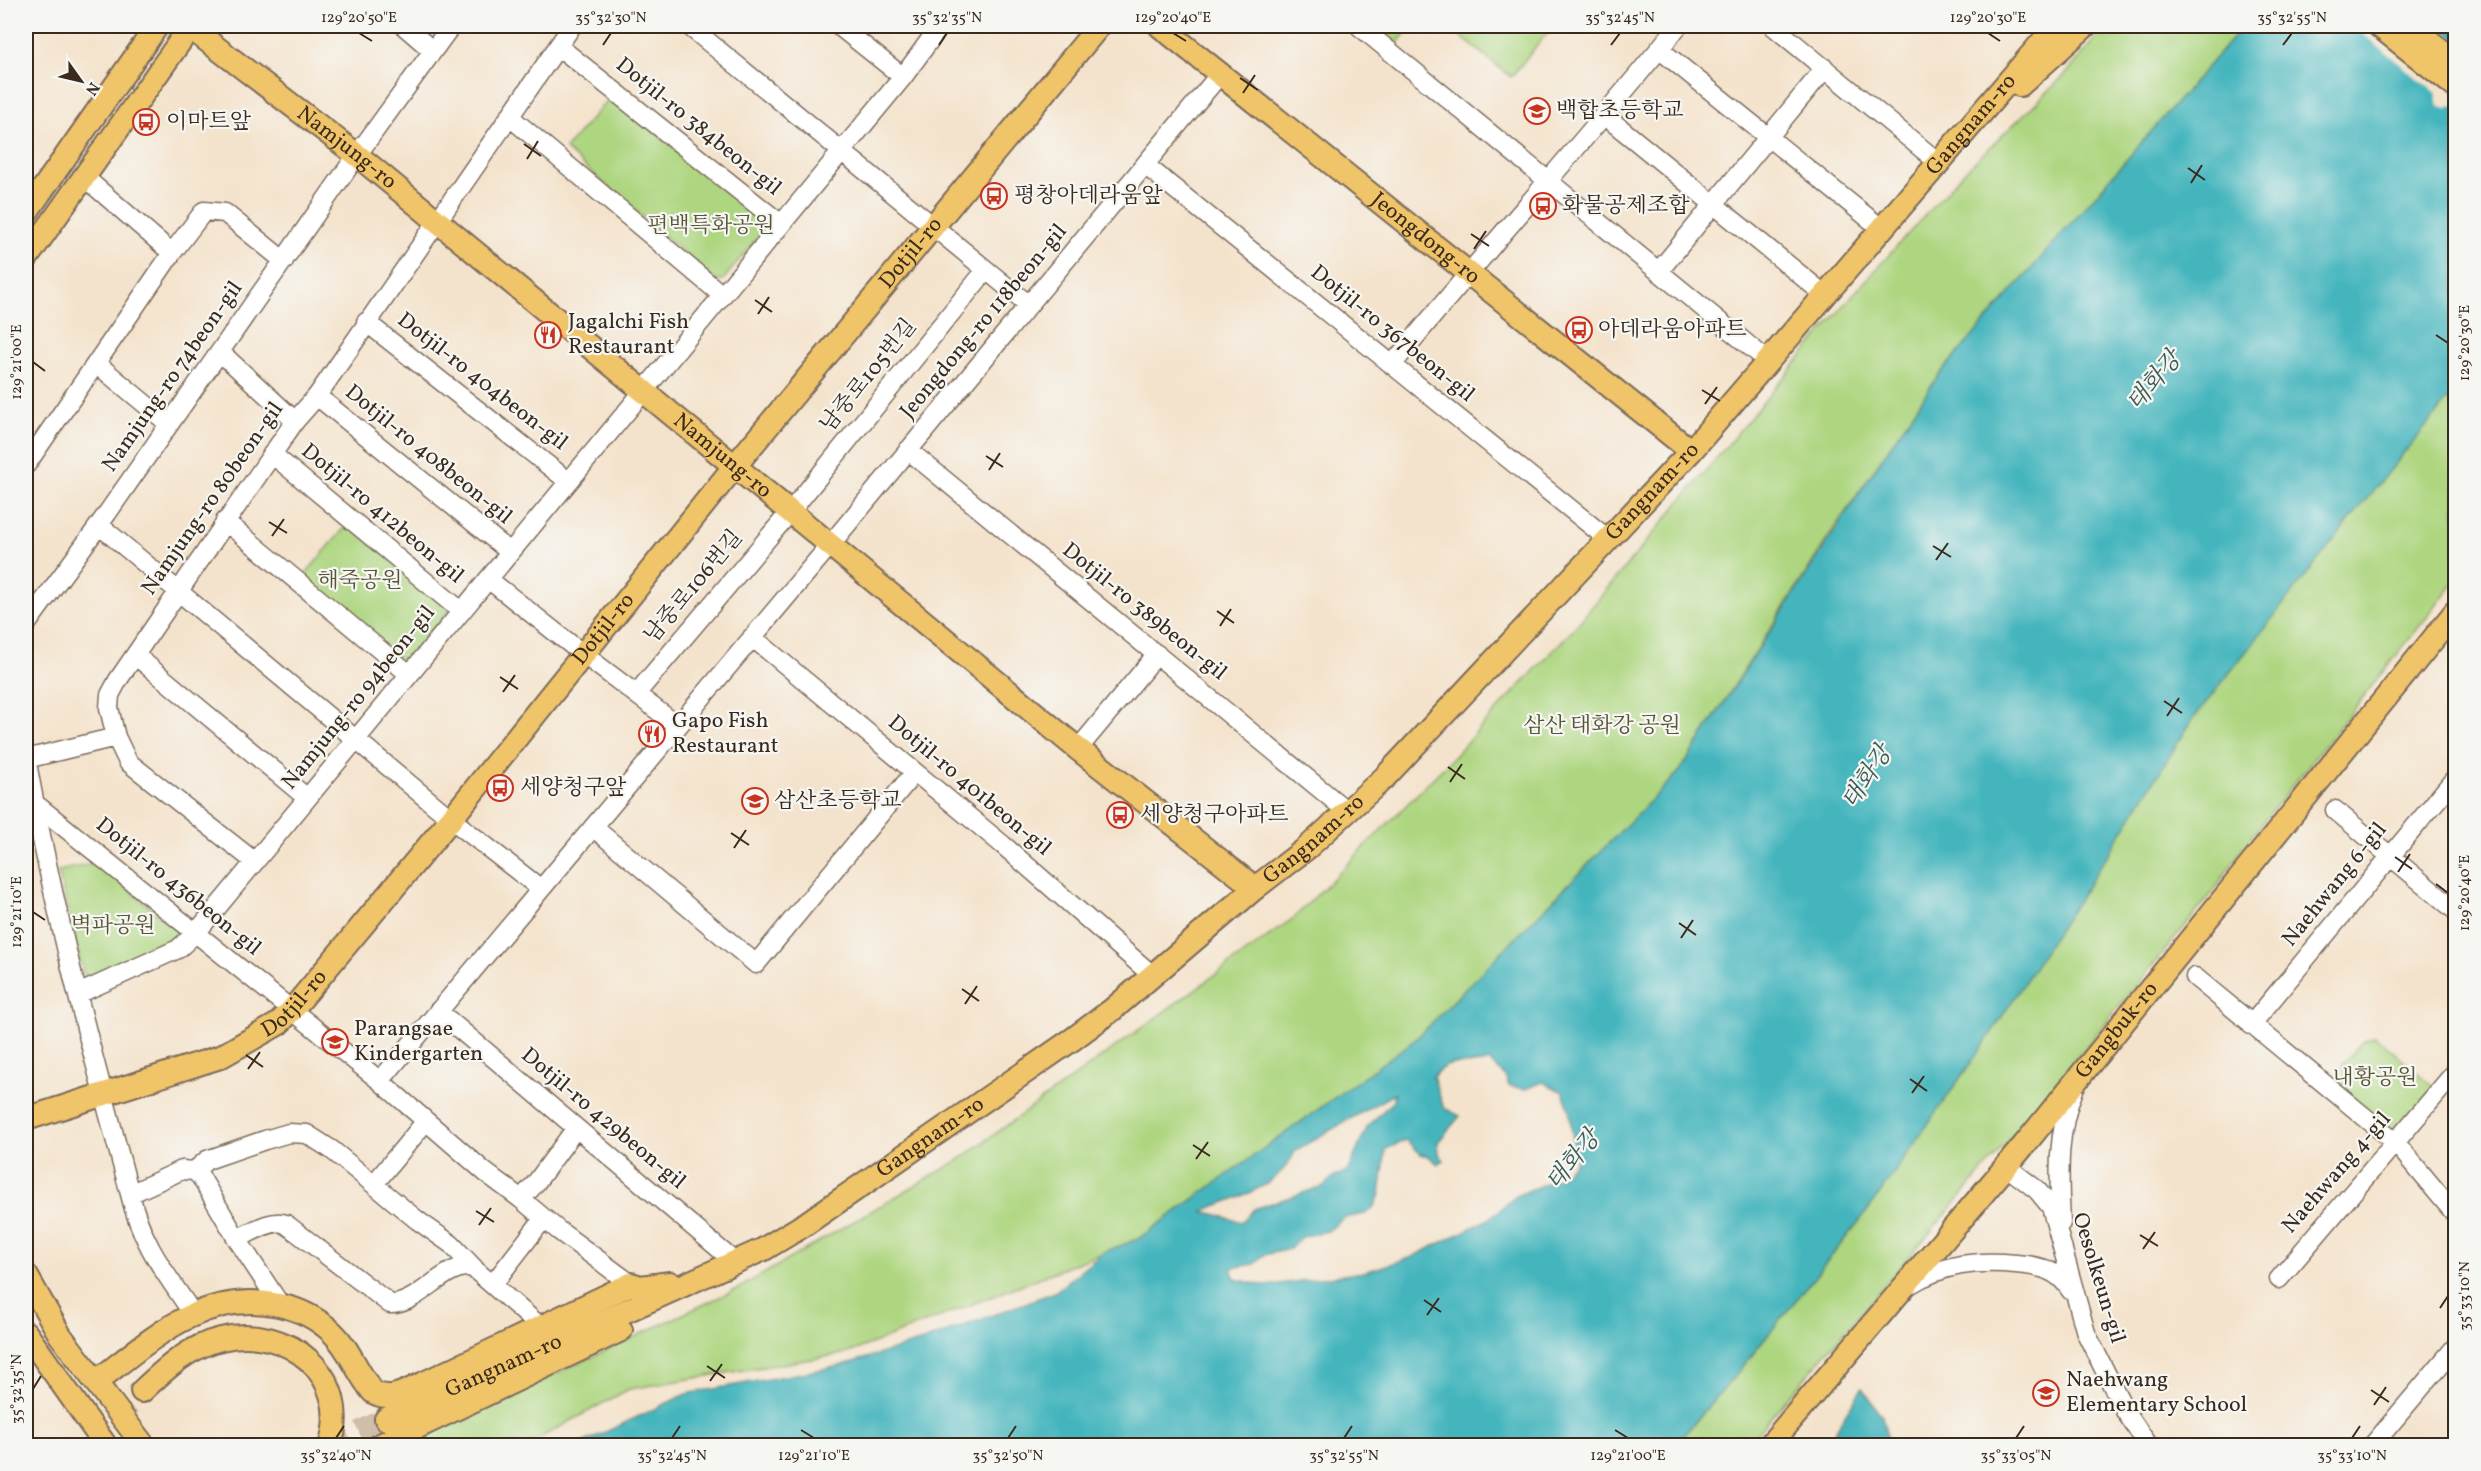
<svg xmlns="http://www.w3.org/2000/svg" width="2481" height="1471" font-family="Vollkorn,'Noto Serif KR',serif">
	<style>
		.green { fill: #aed680; stroke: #74804f; stroke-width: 1.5 }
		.water { fill: #45b5bd; stroke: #40706e; stroke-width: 1.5; fill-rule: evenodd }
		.pier { fill: #f4e3cc }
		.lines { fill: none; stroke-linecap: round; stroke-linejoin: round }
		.major-tunnel { stroke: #cfbea9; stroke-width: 22; stroke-dasharray: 22 11; stroke-linecap: butt }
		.minor-casing { stroke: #7c6b5b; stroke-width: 21 }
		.major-casing { stroke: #7c6b5b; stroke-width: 26 }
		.minor { stroke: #fff; stroke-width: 18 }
		.major { stroke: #f0c469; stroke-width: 22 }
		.ticks { fill: none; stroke: #3b2a1e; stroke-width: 2 }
		.labels { text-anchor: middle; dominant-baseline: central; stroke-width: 4.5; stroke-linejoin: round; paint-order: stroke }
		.poi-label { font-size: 22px; fill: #3b2a1e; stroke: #f6f6f2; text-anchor: start }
		.street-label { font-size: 22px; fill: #3b2a1e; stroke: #f6f6f2 }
		.park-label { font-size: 22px; fill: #585536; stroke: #f6f6f2 }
		.water-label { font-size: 24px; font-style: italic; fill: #3e5b56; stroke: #f6f6f2 }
		.neatline { fill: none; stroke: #3b2a1e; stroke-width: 2 }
		.ticks-label { font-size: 15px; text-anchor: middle; fill: #3b2a1e }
	</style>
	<rect width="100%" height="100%" fill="#f6f6f2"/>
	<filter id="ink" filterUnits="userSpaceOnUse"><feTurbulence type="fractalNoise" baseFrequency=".0167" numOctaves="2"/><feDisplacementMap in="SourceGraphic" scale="12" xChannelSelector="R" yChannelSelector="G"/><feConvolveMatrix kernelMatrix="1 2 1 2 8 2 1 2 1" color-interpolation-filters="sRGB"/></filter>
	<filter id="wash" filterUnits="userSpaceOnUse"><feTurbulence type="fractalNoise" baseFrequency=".008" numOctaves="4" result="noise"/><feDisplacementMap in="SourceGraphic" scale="24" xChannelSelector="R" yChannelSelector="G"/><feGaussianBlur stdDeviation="1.35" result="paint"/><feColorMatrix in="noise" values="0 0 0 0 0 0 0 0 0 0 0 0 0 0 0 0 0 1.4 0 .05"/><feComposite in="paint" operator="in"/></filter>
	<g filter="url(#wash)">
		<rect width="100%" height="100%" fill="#f4e3cc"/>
		<path class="green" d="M1371 26H1411L1396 45Z
			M1448 26H1553L1511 77Z
			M2107 26H2243L1939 375 1833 530 1680 771 1416 1039 1138 1239 848 1353 629 1389 527 1445 413 1446 434 1431 741 1287 959 1160 1295 917 1440 771 1576 626 1852 296 1963 173 2065 75Z
			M611 96 763 221V231L723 280 716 281 565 149Z
			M2455 391V582L2244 846 2214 891 1994 1158 1747 1445 1675 1446 1744 1365 1868 1210 1990 1035 2110 851 2191 722 2351 518Z
			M348 524 450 609 405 663 302 578Z
			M97 863 177 930V941L92 978 84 975 58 871Z
			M2375 1036 2435 1088 2394 1135 2345 1092 2343 1064 2362 1042Z"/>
		<path class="water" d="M2243 26H2455V391L2351 518 2191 722 2110 851 1990 1035 1868 1210 1744 1365 1675 1445 576 1446 686 1394 840 1366 923 1341 1055 1292 1104 1252 1138 1239 1416 1039 1680 771 1874 470 1939 375ZM1489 1061 1505 1076 1509 1086 1526 1089 1543 1082 1563 1092 1569 1109 1576 1161 1561 1177 1516 1196 1489 1219 1410 1258 1364 1272 1265 1286 1235 1279 1231 1268 1254 1264 1264 1255 1290 1249 1301 1237 1328 1231 1344 1218 1365 1214 1375 1206 1380 1194 1386 1149 1406 1140 1421 1154 1428 1156 1438 1164 1444 1160 1439 1154 1438 1142 1460 1116 1444 1108 1433 1077C1448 1055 1468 1069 1489 1061ZM1395 1093 1392 1102 1368 1126 1347 1172 1332 1178 1324 1186 1254 1209 1242 1222 1203 1211C1239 1195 1278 1190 1296 1150Z
			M1862 1388 1882 1416 1889 1445H1826Z"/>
		<path class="pier" d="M2353 26H2438L2455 40V109L2452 106 2447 109 2440 107 2437 103V94Z"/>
	</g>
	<g filter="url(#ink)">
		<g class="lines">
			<path class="major-tunnel" d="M93 1446 142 1391
				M329 1446 386 1419"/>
			<defs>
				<path id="minor" d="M404 26 433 51
					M689 26 1029 305
					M839 26 903 77
					M1359 26 1769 362
					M1773 26 1938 162
					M558 46 781 224
					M1659 49 1882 229
					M1604 115 1825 295
					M510 117 722 295
					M1145 165 1609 540
					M172 253 204 211 225 213 284 261
					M1659 271 1825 68
					M366 322 568 481
					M220 352 295 421
					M97 364 169 424
					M1392 365C1486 250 1585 141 1678 26
					M317 396 510 552
					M908 450 1348 812
					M272 454 461 611
					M26 465 172 253 83 176
					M225 521 409 674
					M99 525 451 819 541 889
					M488 579 583 654 678 726
					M26 625 99 525 357 155 451 26
					M752 637 1003 845 1152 975
					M135 655 307 798
					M636 694 790 512 986 270
					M1078 749 1157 654
					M26 757C52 904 91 1050 130 1194L182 1170 194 1171 200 1176 237 1239C250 1233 272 1218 286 1224L390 1304C418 1306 447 1260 473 1268L542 1328
					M26 759 116 737
					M33 802 380 1081 485 1172 521 1199 535 1184 576 1128
					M2335 810 2456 911
					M593 827 756 964 914 773
					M255 862 128 762 116 737 109 708 110 695 118 680 295 421 317 396 572 26
					M2195 977 2395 1142 2456 1215
					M78 994 178 949 196 933 903 77 940 26
					M438 1011 736 1263
					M2251 1025 2456 777
					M380 1081 830 545 1220 74
					M2007 1167 2037 1190 2051 1207 2086 1333 2125 1411 2149 1446
					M194 1171 207 1160 265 1140 289 1133 307 1134 332 1150 417 1220 451 1244 474 1268
					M374 1184 426 1121
					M130 1194C142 1245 165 1272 193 1314
					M521 1199 558 1230 631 1284
					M2061 1223C2059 1178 2056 1133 2074 1090
					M237 1239 281 1306
					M2279 1279 2456 1071
					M493 1284 544 1218
					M1909 1285C1943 1264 1977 1260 2016 1264 2039 1266 2058 1269 2071 1291
					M2372 1446 2456 1346"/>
				<g id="major">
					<path id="s1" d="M188 26 357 155 1078 749 1255 888"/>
					<path id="s2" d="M1160 26 1691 451"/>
					<path d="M2379 26 2456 87"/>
					<path d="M2410 26 2456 62"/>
					<path d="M2020 85 2085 26"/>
					<path d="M26 213 157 26"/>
					<path d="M26 259 191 26"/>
					<path id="s3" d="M26 1119 220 1057 278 1024 292 1010 451 819 734 467 1099 26"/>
					<path d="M26 1275 60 1335 144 1446"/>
					<path d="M26 1333 106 1446"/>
					<path d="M96 1382C152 1339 203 1289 279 1305 298 1309 317 1318 332 1332 350 1349 357 1373 373 1392 390 1402 407 1391 422 1384L631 1284 641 1287 670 1283"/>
					<path d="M142 1391C165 1369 190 1346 221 1339 287 1323 353 1376 330 1446"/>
					<path id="s4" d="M386 1419 764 1249 804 1225 1073 1039 1112 1010 1255 888 1307 848 1385 777 1691 451 2056 26"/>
					<path d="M378 1446 621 1330"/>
					<path id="s5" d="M1769 1446 2025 1144 2456 611"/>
				</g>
			</defs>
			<use href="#minor" class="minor-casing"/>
			<use href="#major" class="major-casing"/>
			<use href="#minor" class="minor"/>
			<use href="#major" class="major"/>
		</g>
	</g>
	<path class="ticks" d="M359 33 372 41M1173 33 1186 41M1988 33 2000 41M603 45 611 33M939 45 947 33M1611 45 1620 33M2283 45 2292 33M1240 78 1258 90M1243 93 1255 75M524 144 541 156M527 159 538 141M2188 168 2205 180M2191 183 2202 165M1471 234 1489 246M1474 249 1486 231M755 300 772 312M758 314 769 297M2436 335 2448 343M33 362 45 371M1702 390 1720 401M1705 404 1717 387M986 456 1003 467M989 470 1000 453M269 522 287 533M272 536 284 519M1933 546 1951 557M1936 560 1948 543M1217 611 1234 623M1220 626 1231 609M500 677 518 689M503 692 515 675M2164 701 2182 713M2167 716 2179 698M1448 767 1465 779M1450 782 1462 764M731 833 749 845M734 848 746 830M2395 857 2412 869M2398 872 2410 854M2436 884 2448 893M33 912 45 920M1679 923 1696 935M1681 938 1693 920M962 989 979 1001M965 1004 977 986M246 1055 263 1067M248 1069 260 1052M1910 1079 1927 1091M1912 1093 1924 1076M1193 1145 1210 1156M1196 1159 1208 1142M476 1211 494 1222M479 1225 491 1208M2140 1235 2158 1246M2143 1249 2155 1232M1424 1300 1441 1312M2440 1308 2448 1296M1427 1315 1439 1298M707 1366 725 1378M710 1381 722 1364M33 1389 41 1376M2371 1390 2389 1402M2374 1405 2386 1387M801 1430 814 1438M1615 1430 1628 1438M336 1438 344 1426M672 1438 680 1426M1008 1438 1016 1426M1344 1438 1352 1426M2016 1438 2024 1426M2352 1438 2360 1426"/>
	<defs>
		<symbol id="school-ring" viewBox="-11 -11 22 22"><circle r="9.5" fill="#f6f6f2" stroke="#c8321e" stroke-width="1.5"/><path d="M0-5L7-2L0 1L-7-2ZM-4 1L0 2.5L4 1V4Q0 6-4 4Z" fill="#c8321e"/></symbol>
		<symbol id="bus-ring" viewBox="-11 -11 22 22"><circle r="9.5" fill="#f6f6f2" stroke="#c8321e" stroke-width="1.5"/><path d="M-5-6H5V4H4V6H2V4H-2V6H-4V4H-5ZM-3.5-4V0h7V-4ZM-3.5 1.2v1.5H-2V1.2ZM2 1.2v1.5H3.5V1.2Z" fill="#c8321e"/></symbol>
		<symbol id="restaurant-ring" viewBox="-11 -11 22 22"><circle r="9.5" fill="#f6f6f2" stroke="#c8321e" stroke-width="1.5"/><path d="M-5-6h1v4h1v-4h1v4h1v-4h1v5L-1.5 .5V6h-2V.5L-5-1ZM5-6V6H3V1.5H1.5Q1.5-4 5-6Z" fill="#c8321e"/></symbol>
	</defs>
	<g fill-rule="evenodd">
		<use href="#school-ring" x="1522" y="96" width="30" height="30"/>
		<use href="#bus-ring" x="131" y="107" width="30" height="30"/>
		<use href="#bus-ring" x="979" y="181" width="30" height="30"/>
		<use href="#bus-ring" x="1528" y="191" width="30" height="30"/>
		<use href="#bus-ring" x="1564" y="315" width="30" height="30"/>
		<use href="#restaurant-ring" x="533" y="320" width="30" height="30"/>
		<use href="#restaurant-ring" x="637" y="719" width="30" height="30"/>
		<use href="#bus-ring" x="485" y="773" width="30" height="30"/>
		<use href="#school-ring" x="740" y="786" width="30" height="30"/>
		<use href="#bus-ring" x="1105" y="800" width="30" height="30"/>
		<use href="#school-ring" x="320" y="1027" width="30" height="30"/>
		<use href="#school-ring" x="2031" y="1378" width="30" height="30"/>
	</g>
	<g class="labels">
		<g class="poi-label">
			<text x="1556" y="111">백합초등학교</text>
			<text x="166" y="122">이마트앞</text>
			<text x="1014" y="196">평창아데라움앞</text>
			<text x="1562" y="206">화물공제조합</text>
			<text x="568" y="322">Jagalchi Fish<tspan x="568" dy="25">Restaurant</tspan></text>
			<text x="1598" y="330">아데라움아파트</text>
			<text x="672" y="721">Gapo Fish<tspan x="672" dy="25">Restaurant</tspan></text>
			<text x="520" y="788">세양청구앞</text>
			<text x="774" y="801">삼산초등학교</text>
			<text x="1140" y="815">세양청구아파트</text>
			<text x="354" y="1029">Parangsae<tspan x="354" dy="25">Kindergarten</tspan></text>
			<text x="2066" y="1380">Naehwang<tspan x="2066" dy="25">Elementary School</tspan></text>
		</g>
		<g class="street-label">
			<text stroke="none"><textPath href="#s4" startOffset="2073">Gangnam-ro</textPath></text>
			<text transform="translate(698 127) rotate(39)">Dotjil-ro 384beon-gil</text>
			<text stroke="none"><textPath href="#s1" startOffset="200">Namjung-ro</textPath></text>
			<text stroke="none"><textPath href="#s2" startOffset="340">Jeongdong-ro</textPath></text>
			<text stroke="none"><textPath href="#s3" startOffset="1268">Dotjil-ro</textPath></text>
			<text transform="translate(984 322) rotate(-50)">Jeongdong-ro 118beon-gil</text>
			<text transform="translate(1392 334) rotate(39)">Dotjil-ro 367beon-gil</text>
			<text transform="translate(869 376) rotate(-51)">남중로105번길</text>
			<text transform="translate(173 377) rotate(-55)">Namjung-ro 74beon-gil</text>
			<text transform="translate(482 382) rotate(38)">Dotjil-ro 404beon-gil</text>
			<text transform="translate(428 455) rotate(39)">Dotjil-ro 408beon-gil</text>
			<text stroke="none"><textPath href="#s1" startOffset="686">Namjung-ro</textPath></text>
			<text stroke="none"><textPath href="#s4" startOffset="1587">Gangnam-ro</textPath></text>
			<text transform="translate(213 499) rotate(-55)">Namjung-ro 80beon-gil</text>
			<text transform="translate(382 514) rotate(40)">Dotjil-ro 412beon-gil</text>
			<text transform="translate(694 587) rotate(-50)">남중로106번길</text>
			<text transform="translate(1144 612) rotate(39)">Dotjil-ro 389beon-gil</text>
			<text stroke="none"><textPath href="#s3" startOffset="782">Dotjil-ro</textPath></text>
			<text transform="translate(359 698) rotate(-51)">Namjung-ro 94beon-gil</text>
			<text transform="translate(969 786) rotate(40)">Dotjil-ro 401beon-gil</text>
			<text stroke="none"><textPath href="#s4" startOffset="1101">Gangnam-ro</textPath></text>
			<text transform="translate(2335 885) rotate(-51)">Naehwang 6-gil</text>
			<text transform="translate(178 887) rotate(39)">Dotjil-ro 436beon-gil</text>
			<text stroke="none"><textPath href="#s3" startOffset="296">Dotjil-ro</textPath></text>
			<text stroke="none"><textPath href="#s5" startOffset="542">Gangbuk-ro</textPath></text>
			<text transform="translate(603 1119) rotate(40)">Dotjil-ro 429beon-gil</text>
			<text stroke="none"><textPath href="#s4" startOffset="615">Gangnam-ro</textPath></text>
			<text transform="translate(2337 1173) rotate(-49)">Naehwang 4-gil</text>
			<text transform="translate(2098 1278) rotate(73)">Oesolkeun-gil</text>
			<text stroke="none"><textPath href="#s4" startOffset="129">Gangnam-ro</textPath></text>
		</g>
		<g class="park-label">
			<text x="711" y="226">편백특화공원</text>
			<text x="360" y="581">해죽공원</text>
			<text x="1602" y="726">삼산 태화강 공원</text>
			<text x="113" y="926">벽파공원</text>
			<text x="2375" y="1078">내황공원</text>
		</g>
		<g class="water-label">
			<text transform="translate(2155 382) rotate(-50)">태화강</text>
			<text transform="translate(1868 778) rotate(-57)">태화강</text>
			<text transform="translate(1574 1161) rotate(-51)">태화강</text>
		</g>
	</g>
	<rect width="2481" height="1471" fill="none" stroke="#f6f6f2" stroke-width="66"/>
	<g transform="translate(81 81) rotate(124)" stroke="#f6f6f2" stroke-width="4.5" paint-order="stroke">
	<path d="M0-4.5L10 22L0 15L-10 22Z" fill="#3b2a1e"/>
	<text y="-9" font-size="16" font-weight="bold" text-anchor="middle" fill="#3b2a1e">N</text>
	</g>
	<rect x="33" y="33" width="2415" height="1405" class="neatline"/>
	<g class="ticks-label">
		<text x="359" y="22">129°20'50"E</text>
		<text x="611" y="22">35°32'30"N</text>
		<text x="947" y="22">35°32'35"N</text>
		<text x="1173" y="22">129°20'40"E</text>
		<text x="1620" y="22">35°32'45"N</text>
		<text x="1988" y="22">129°20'30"E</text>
		<text x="2292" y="22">35°32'55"N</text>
		<text transform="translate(2464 343) rotate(-90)" y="5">129°20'30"E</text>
		<text transform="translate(16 362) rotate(-90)" y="5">129°21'00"E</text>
		<text transform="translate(2464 893) rotate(-90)" y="5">129°20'40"E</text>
		<text transform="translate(16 912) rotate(-90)" y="5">129°21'10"E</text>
		<text transform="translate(2464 1296) rotate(-90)" y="5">35°33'10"N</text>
		<text transform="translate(16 1389) rotate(-90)" y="5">35°32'35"N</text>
		<text x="336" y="1460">35°32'40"N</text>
		<text x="672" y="1460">35°32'45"N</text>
		<text x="814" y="1460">129°21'10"E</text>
		<text x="1008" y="1460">35°32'50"N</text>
		<text x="1344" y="1460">35°32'55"N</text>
		<text x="1628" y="1460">129°21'00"E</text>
		<text x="2016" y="1460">35°33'05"N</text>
		<text x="2352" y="1460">35°33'10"N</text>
	</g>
</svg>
